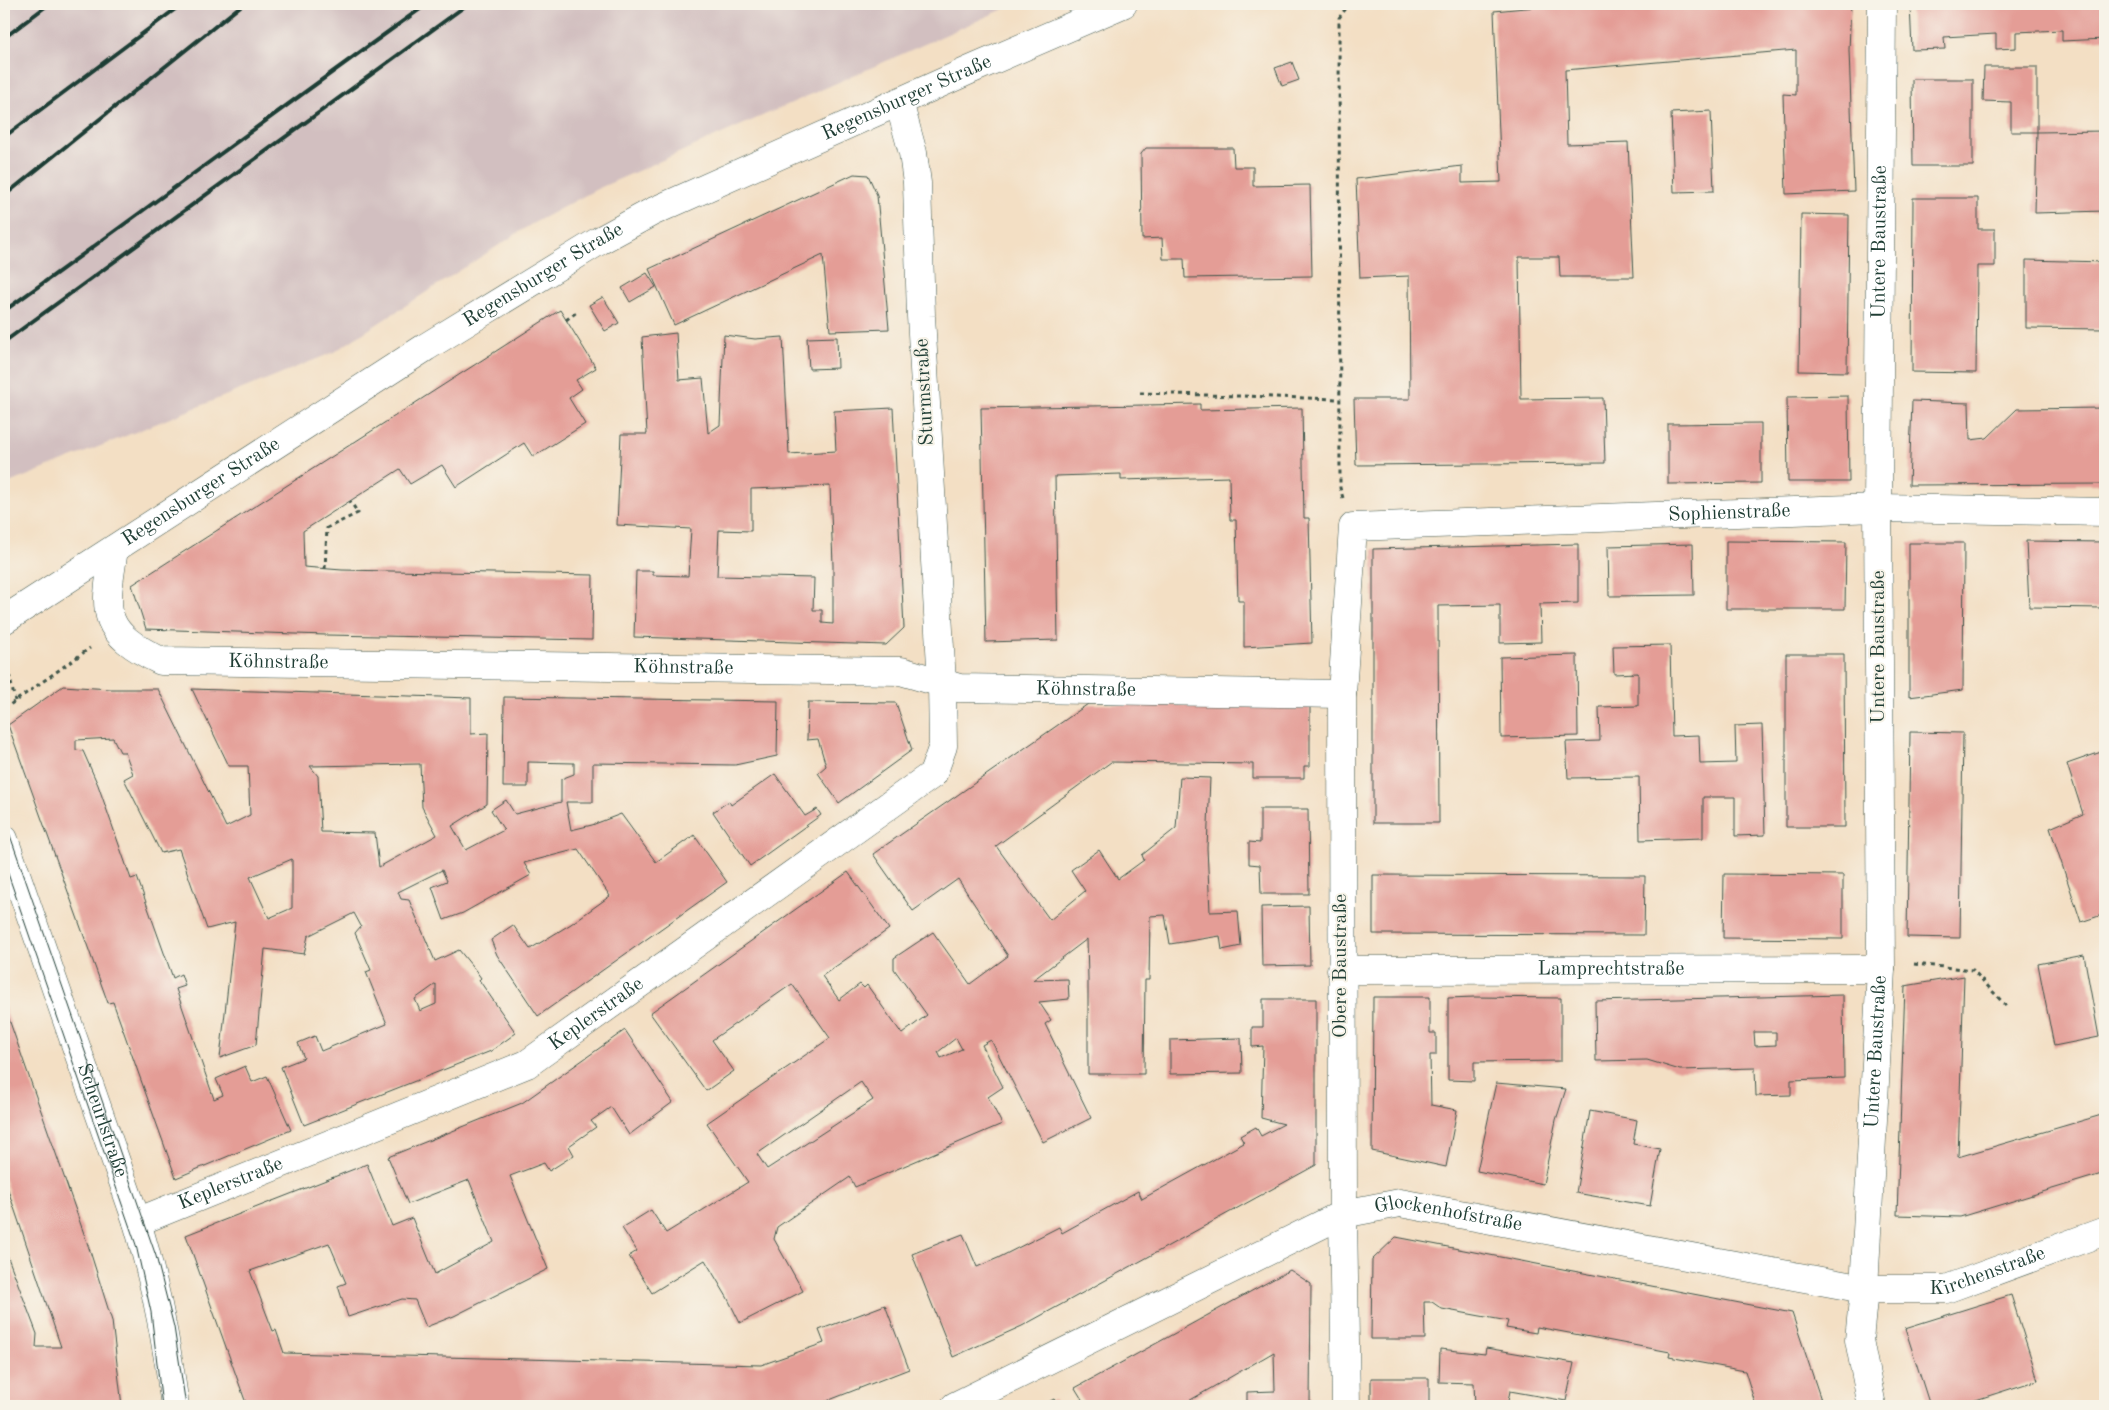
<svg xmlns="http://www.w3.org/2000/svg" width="2109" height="1410" font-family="'Old Standard TT',serif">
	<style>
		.industrial { fill: #d2bfc0 }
		.building { fill: #e49d96; fill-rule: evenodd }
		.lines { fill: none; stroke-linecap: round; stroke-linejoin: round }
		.minor-casing { stroke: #3f554a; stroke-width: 29 }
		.tertiary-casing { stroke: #3f554a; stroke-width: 29 }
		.secondary-casing { stroke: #3f554a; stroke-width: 29 }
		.path { stroke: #3f554a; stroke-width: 3; stroke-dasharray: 4 4; stroke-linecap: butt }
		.minor { stroke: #fff; stroke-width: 28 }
		.tertiary { stroke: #fff; stroke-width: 28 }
		.secondary { stroke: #fff; stroke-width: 28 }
		.tram { stroke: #1f3d34; stroke-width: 1 }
		.rail { stroke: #1f3d34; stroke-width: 4 }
		.labels { text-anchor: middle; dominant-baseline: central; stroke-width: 4; stroke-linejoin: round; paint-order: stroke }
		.street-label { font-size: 20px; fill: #1f3d34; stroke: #f7f3e8 }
	</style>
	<rect width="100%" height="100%" fill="#f7f3e8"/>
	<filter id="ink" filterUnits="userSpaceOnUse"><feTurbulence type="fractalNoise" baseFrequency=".02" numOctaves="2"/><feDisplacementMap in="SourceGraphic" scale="10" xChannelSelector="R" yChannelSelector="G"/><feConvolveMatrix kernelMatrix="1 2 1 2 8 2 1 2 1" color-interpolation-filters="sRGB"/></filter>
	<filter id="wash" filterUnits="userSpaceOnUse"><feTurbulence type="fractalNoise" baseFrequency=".0096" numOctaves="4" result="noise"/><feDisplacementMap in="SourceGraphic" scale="20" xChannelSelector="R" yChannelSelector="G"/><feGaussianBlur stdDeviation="1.12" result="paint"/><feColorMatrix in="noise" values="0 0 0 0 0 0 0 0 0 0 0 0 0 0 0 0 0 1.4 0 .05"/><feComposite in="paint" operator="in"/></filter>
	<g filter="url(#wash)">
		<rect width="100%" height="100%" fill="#f3dfc4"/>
		<path class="industrial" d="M4 4H1015L597 189 530 225 334 352 4 485Z"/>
		<g id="blocks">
			<path class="building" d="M1567 4H1851L1849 50 1854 191 1786 194 1783 94 1796 95V50L1565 70 1567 144 1628 142 1634 277H1560L1559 257H1519L1521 399 1603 398 1605 463 1356 465 1354 399H1410L1409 276 1360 278 1356 179 1462 166V183L1501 182 1494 11Z
				M1910 4H2105V39L2062 41V30L2016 32V48L1996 49V34L1944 37 1945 49 1912 50Z
				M1292 62 1299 80 1282 86 1275 68Z
				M1984 67H2037V132H2011V102L1983 101Z
				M1912 79H1973V166H1913Z
				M1711 111 1714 191 1674 192 1671 113Z
				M2105 131V211L2035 213 2037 132Z
				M1146 148H1233L1234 167H1253V186L1310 185 1312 276 1185 278 1184 259H1163L1162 238 1142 239 1141 154Z
				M854 174 868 175 877 195 889 329 830 331 823 255 674 325 649 269Z
				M1913 198H1978V229H1995V266H1977L1976 373 1912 372Z
				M1801 214 1849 215 1847 372 1799 371Z
				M2026 260 2105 262V329L2026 328Z
				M647 273 656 287 630 302 622 288Z
				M603 297 619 323 605 331 589 305Z
				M560 310 596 368 576 380 582 389 569 398 585 424 533 457 524 443 456 487 442 465 410 484 400 469 303 531 304 567 342 570 593 575 592 640 326 635 146 629 132 585Z
				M676 333 679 380 703 378 708 433 720 425 724 335 755 339 783 337 789 454 836 451 834 411 893 408 904 628 886 645 634 637 636 571H653V575L688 576 691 529 617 525 621 434H647L642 337ZM830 486 833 565V624L822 623V610H813L814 578 717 576 719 530 751 531V489Z
				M837 337 838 368 809 369 807 338Z
				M1848 396 1849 482H1788L1787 397Z
				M1912 401 1969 403 1970 440 1987 438 2017 409 2105 408V484L1909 485Z
				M1200 404V410L1302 408 1304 518H1309L1312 643 1244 647V601H1238L1236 520H1230L1229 477 1121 480V474L1055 476 1058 640 986 642 981 408Z
				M1761 423V483L1668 484V424Z
				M1726 541 1846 542 1845 609H1726Z
				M2026 541 2105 542V608L2029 607Z
				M1909 543H1964L1963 690 1909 697Z
				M1578 544V603L1540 604 1541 642 1500 643V605L1438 606 1439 823H1373V549Z
				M1693 544 1694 595 1609 596 1608 546Z
				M1670 645 1672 736 1699 735 1700 764 1736 763 1735 726 1762 725 1765 835 1735 836V797H1703V838L1640 840 1639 777 1568 778 1566 742 1600 741 1599 707 1638 706V673L1614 674 1613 646Z
				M1786 654H1844L1845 827H1786Z
				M1577 655 1578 736 1501 738 1500 657Z
				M63 686 110 689H158L226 827 250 815 248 766H229L192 689 471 698V734L488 733 487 804 452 826 466 850 504 830 491 810 506 800 515 814 561 802V779L574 774V763L528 762V787H503L504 697 778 701 777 756 735 765 593 763V802H566L571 830 592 825 621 814 656 862 694 835 727 882 538 1016 497 955 491 940 513 925 530 949 571 924 610 896 578 849 524 863 531 875 463 913 444 920 432 887 447 881 442 870 398 892 401 899 409 900 435 961 459 950 476 971 481 978 479 980 516 1033 491 1051 304 1125 281 1067 304 1058 298 1043 315 1036 321 1051 387 1024 366 972 371 970 355 933 361 926 354 913 308 936 304 954 265 949 256 1045 220 1058 235 922 207 929 179 849 161 853 124 779 133 774 125 752H120L113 738 76 740V750L83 751 98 785 131 879 137 877 173 978 181 974 185 986 176 989 214 1099 223 1095 216 1079 245 1066 252 1082 267 1076 291 1130 176 1178 113 1002 108 1003 8 725ZM420 764 422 807 437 835 379 867 375 833 321 832 318 776 310 766ZM292 859V908L269 918 250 877ZM436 984V1004L420 1011 415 999Z
				M808 702 896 703 912 750 839 803 818 773 826 766 818 739 807 740Z
				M1088 704 1310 706V766H1304V778H1253V764L1111 762 996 846 1050 920 1085 891 1071 870 1099 850 1118 879 1144 860 1142 855 1176 828 1180 777 1210 778 1207 848 1210 912 1238 911 1241 946 1222 950 1220 936 1170 944 1165 915 1150 916 1149 980H1145L1144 1074H1088V979L1087 939 1033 980 1068 979 1069 999 1039 1002 1051 1020 1045 1024 1091 1118 1043 1142 991 1040 982 1045 1003 1087 988 1097 1002 1124 855 1187 850 1177 777 1227 774 1239 803 1291 740 1323 727 1297 705 1260 652 1293 629 1256 637 1251 622 1228 651 1210 666 1233 748 1182 707 1123 830 1038 792 984 712 1040 734 1071 706 1091 650 1013 848 872 889 929 822 976 839 1000 860 984 864 988 867 985 902 1034 927 1015 894 969V958L933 932 970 984 1008 956 958 879 913 911 873 854ZM956 1038 962 1049 941 1058 938 1052ZM861 1082 873 1100 767 1169 757 1154Z
				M1910 732 1963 733 1960 938 1907 937Z
				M2101 752 2105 764V914L2081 922 2050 828 2083 814 2067 764Z
				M775 774 805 816 817 809 821 815 750 866 713 812 729 801 731 805Z
				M1260 809H1308L1309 894H1261L1260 865 1249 864V842L1260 843Z
				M1724 874 1843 875V939L1723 938Z
				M1373 875 1645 876 1644 935 1373 934Z
				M1309 906 1310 965 1262 966 1261 907Z
				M2084 955 2099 1037 2054 1046 2038 964Z
				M1964 976 1958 1157 2105 1114V1173L1960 1217 1897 1215 1905 986Z
				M1843 995 1844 1078 1791 1080V1095L1756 1096 1755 1068 1680 1070 1647 1060 1596 1061 1595 1001ZM1754 1032H1776V1045L1755 1046Z
				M1373 997H1430V1033H1436V1055H1430L1431 1105 1457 1110 1446 1167 1372 1151Z
				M1475 997 1561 998V1061L1474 1062V1081L1448 1080V998Z
				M1263 999H1316V1165L1022 1326 953 1357 912 1254 963 1234 977 1267 998 1258 1059 1227 1062 1233 1138 1191 1142 1199 1244 1143 1240 1136 1256 1127 1261 1136 1284 1124 1261 1118 1263 1046 1252 1047V1027H1263Z
				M4 1005 90 1251 112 1321 122 1406 4 1405V1247L37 1334 36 1347H61L4 1178Z
				M625 1030 673 1102 629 1135 611 1107 591 1121 596 1127 569 1146 574 1155 549 1171 544 1163 510 1176 548 1269 454 1316 426 1327 415 1300 402 1299 348 1317 338 1286 346 1283 329 1243 250 1271 273 1331 276 1330 284 1353 761 1365 824 1343 819 1330 885 1305 909 1369 814 1406H247L186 1235 367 1164 392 1226 412 1218 435 1274 494 1242 473 1190 469 1180 408 1204 388 1157 522 1103Z
				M1241 1038 1242 1073 1170 1074V1040Z
				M1496 1083 1566 1089 1556 1120 1543 1184 1477 1171Z
				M1590 1111 1637 1120 1633 1144 1660 1149 1650 1206 1576 1193Z
				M1396 1237 1792 1313 1823 1406H1756L1745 1371 1669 1357 1670 1352 1537 1327 1536 1333 1506 1328 1508 1321 1442 1309 1432 1302H1424L1425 1339H1371L1372 1260Z
				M1290 1270 1311 1284 1310 1406H1247V1392L1275 1391 1274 1352 1180 1406H1086L1075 1388Z
				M2011 1295 2038 1380 1957 1406H1930L1905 1328Z
				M1486 1348 1574 1363 1566 1401 1510 1391 1507 1406H1475L1474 1383 1439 1382 1440 1349 1485 1354Z
				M1371 1378H1429V1406H1371Z
				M1054 1399 1058 1406H1041Z"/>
		</g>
	</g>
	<g filter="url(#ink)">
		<use href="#blocks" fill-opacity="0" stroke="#3f554a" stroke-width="1"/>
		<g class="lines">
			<defs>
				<g id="minor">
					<path id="s1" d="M114 549C105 611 97 630 161 661L901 671 959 688 1342 694"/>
					<path id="s2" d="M1341 970 1881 969"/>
					<path id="s3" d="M137 1222 527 1064 933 774 943 746 942 683 921 316 917 183 913 153 899 102"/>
					<path id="s4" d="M955 1406 1343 1214 1400 1203 1864 1289H1946L2105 1231"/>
					<path id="s5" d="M1346 1406 1343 1214 1342 694 1353 527 1878 508 2105 512"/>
					<path id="s6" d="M1872 1406 1859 1340 1864 1289 1881 969 1878 508 1882 4"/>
				</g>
				<g id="tertiary">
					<path id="s7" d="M4 839 137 1222C155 1282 167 1343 175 1406"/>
				</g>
				<g id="secondary">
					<path id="s8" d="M4 620 426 347 599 241 652 212 970 70 1123 4"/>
				</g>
			</defs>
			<use href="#minor" class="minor-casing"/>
			<use href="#tertiary" class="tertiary-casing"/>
			<use href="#secondary" class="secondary-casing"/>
			<path class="path" d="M566 320 578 311
				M1140 393 1340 399
				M1343 498 1340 488 1339 18 1349 4
				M325 569 327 528 358 513 350 501
				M4 651 15 701
				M4 709 90 648
				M1914 964 1973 970 2006 1006"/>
			<use href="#minor" class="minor"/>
			<use href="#tertiary" class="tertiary"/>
			<use href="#secondary" class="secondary"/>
			<path class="tram" d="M4 818 156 1256 174 1327 186 1406
				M4 862 136 1245 151 1312 162 1406"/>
			<path class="rail" d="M4 38 49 4
				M4 137 182 4
				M4 196 243 4
				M4 311C146 210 285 105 427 4
				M4 342 468 4"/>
		</g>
	</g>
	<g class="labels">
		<g class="street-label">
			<text stroke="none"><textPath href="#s8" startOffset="1045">Regensburger Straße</textPath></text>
			<text stroke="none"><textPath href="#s6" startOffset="1166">Untere Baustraße</textPath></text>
			<text stroke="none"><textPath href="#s8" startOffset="640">Regensburger Straße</textPath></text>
			<text transform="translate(925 392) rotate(-93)">Sturmstraße</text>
			<text stroke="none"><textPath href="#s8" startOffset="235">Regensburger Straße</textPath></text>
			<text stroke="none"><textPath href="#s5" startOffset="1256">Sophienstraße</textPath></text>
			<text transform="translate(1879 647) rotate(-90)">Untere Baustraße</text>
			<text stroke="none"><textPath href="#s1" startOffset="255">Köhnstraße</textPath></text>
			<text stroke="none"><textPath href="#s1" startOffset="660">Köhnstraße</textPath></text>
			<text stroke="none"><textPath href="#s1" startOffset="1065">Köhnstraße</textPath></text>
			<text transform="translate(1341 966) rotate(-90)">Obere Baustraße</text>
			<text stroke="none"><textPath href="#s2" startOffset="270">Lamprechtstraße</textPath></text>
			<text stroke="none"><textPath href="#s3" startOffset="506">Keplerstraße</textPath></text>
			<text stroke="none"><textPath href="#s6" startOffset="356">Untere Baustraße</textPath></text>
			<text stroke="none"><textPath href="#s7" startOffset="298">Scheurlstraße</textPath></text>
			<text stroke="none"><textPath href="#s3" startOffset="101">Keplerstraße</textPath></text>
			<text stroke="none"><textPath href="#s4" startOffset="540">Glockenhofstraße</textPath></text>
			<text stroke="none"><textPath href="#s4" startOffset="1089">Kirchenstraße</textPath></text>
		</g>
	</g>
	<rect width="2109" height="1410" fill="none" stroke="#f7f3e8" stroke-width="20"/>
</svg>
